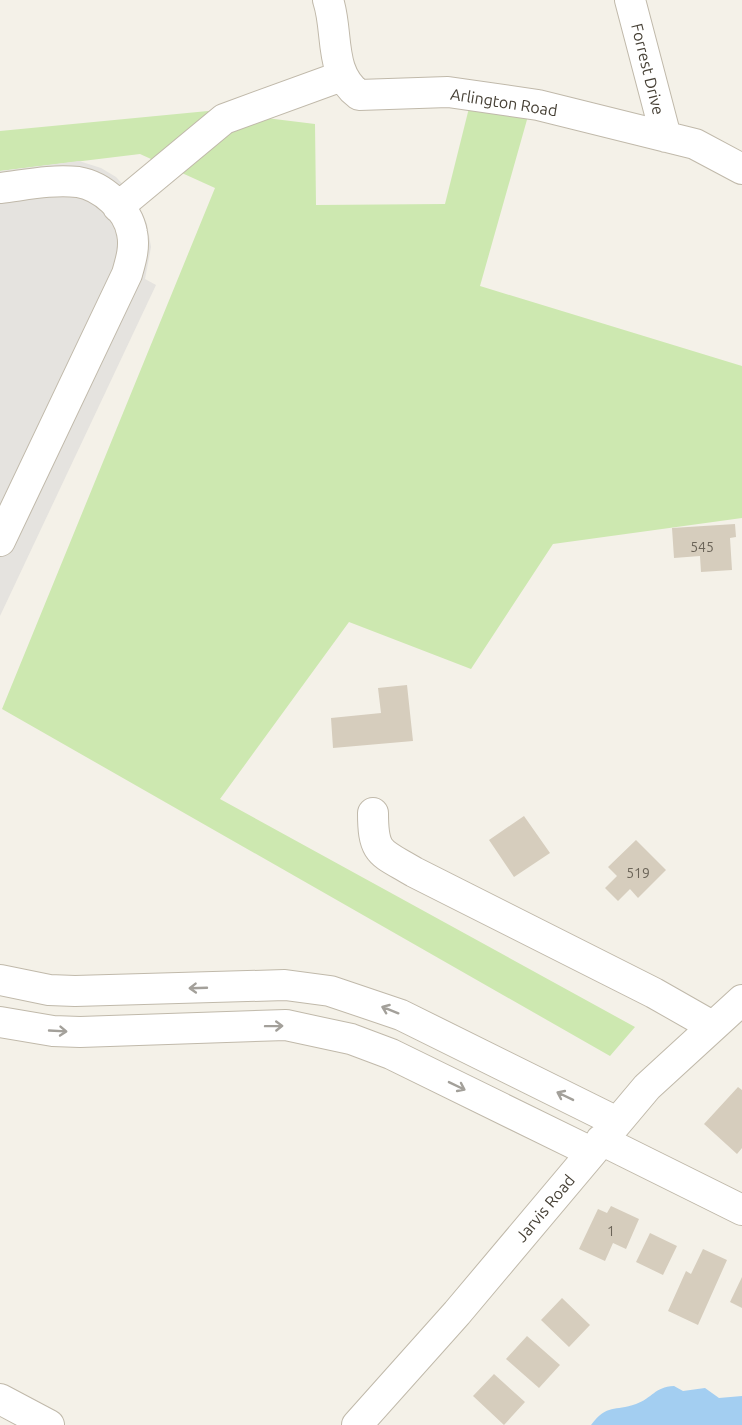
<svg xmlns="http://www.w3.org/2000/svg" width="742" height="1425" font-family="Ubuntu,sans-serif">
	<style>
		.green { fill: #cde8b0 }
		.parking { fill: #e5e3df }
		.water { fill: #a3cef1 }
		.building { fill: #d6cdbd }
		.lines { fill: none; stroke-linecap: round; stroke-linejoin: round }
		.minor-casing { stroke: #c0b9aa; stroke-width: 32 }
		.minor { stroke: #fff; stroke-width: 30 }
		.oneway { stroke: #a3a09a }
		.labels { text-anchor: middle; dominant-baseline: central; stroke-width: 4.5; stroke-linejoin: round; paint-order: stroke }
		.number-label { font-size: 14px; fill: #6b6458 }
		.street-label { font-size: 16px; fill: #474136; stroke: #fff }
	</style>
	<rect width="100%" height="100%" fill="#f4f1e8"/>
	<path class="green" d="M471 100 530 109 480 286 742 366V518L553 544 471 669 349 622 220 799 635 1027 610 1056 2 709 215 188 140 154 0 171V131L208 111 315 124 316 205 445 204Z"/>
	<path class="parking" d="M79 161 101 168 116 177 136 199 147 224 151 247 145 279 156 285 0 616V171Z"/>
	<path class="water" d="M674 1386 683 1391 705 1388 719 1398 742 1396V1425H591C608 1403 614 1412 636 1404 653 1398 654 1387 674 1386Z"/>
	<path class="building" d="M735 524 736 537 730 538 732 570 701 572 700 556 674 558 672 528Z
		M407 685 413 741 333 748 331 718 381 713 378 688Z
		M524 816 550 853 514 877 489 840Z
		M636 840 666 870 638 898 630 889 618 901 605 888 617 876 608 867Z
		M738 1087 742 1090V1148L737 1154 704 1124Z
		M611 1206 639 1219 626 1249 613 1243 605 1261 579 1249 598 1209 607 1213Z
		M650 1233 677 1246 663 1275 636 1262Z
		M703 1249 727 1260 698 1325 668 1311 686 1271 691 1274Z
		M742 1277V1308L730 1302Z
		M562 1298 590 1325 569 1347 541 1320Z
		M527 1336 560 1365 539 1388 506 1359Z
		M494 1374 525 1402 504 1425 473 1396Z"/>
	<g class="lines">
		<defs>
			<path id="minor" d="M328 0C339 33 328 72 359 95L448 92 538 105 695 144 742 169
				M630 0 666 137
				M0 188C25 185 52 179 78 182 102 186 128 209 132 233 135 247 131 260 127 274L0 541
				M118 207 224 119 342 76
				M373 813C373 855 381 852 414 872L654 993 712 1026
				M0 980 49 990 75 991 285 985 330 991 401 1015 617 1122
				M0 1022 53 1031 80 1032 286 1025 351 1039 391 1054 591 1152
				M601 1140 742 1210
				M0 1399 49 1425
				M357 1425 457 1313 647 1087 742 1000"/>
		</defs>
		<use href="#minor" class="minor-casing"/>
		<use href="#minor" class="minor"/>
	</g>
	<defs><path id="oneway-shaft" d="M-6 0H5M1.5-3L5.5 0L1.5 3" fill="none" stroke-width="1.6" stroke-linecap="round" stroke-linejoin="round" transform="scale(1.5)"/></defs>
	<g class="oneway">
		<use href="#oneway-shaft" transform="translate(198 988) rotate(178)"/>
		<use href="#oneway-shaft" transform="translate(390 1010) rotate(-158)"/>
		<use href="#oneway-shaft" transform="translate(274 1026) rotate(-1)"/>
		<use href="#oneway-shaft" transform="translate(58 1031) rotate(3)"/>
		<use href="#oneway-shaft" transform="translate(457 1086) rotate(26)"/>
		<use href="#oneway-shaft" transform="translate(565 1096) rotate(-154)"/>
	</g>
	<g class="labels">
		<g class="number-label">
			<text x="702" y="547">545</text>
			<text x="638" y="873">519</text>
			<text x="611" y="1231">1</text>
		</g>
		<g class="street-label">
			<text transform="translate(648 69) rotate(76)">Forrest Drive</text>
			<text transform="translate(504 102) rotate(9)">Arlington Road</text>
			<text transform="translate(545 1208) rotate(-50)">Jarvis Road</text>
		</g>
	</g>
</svg>
